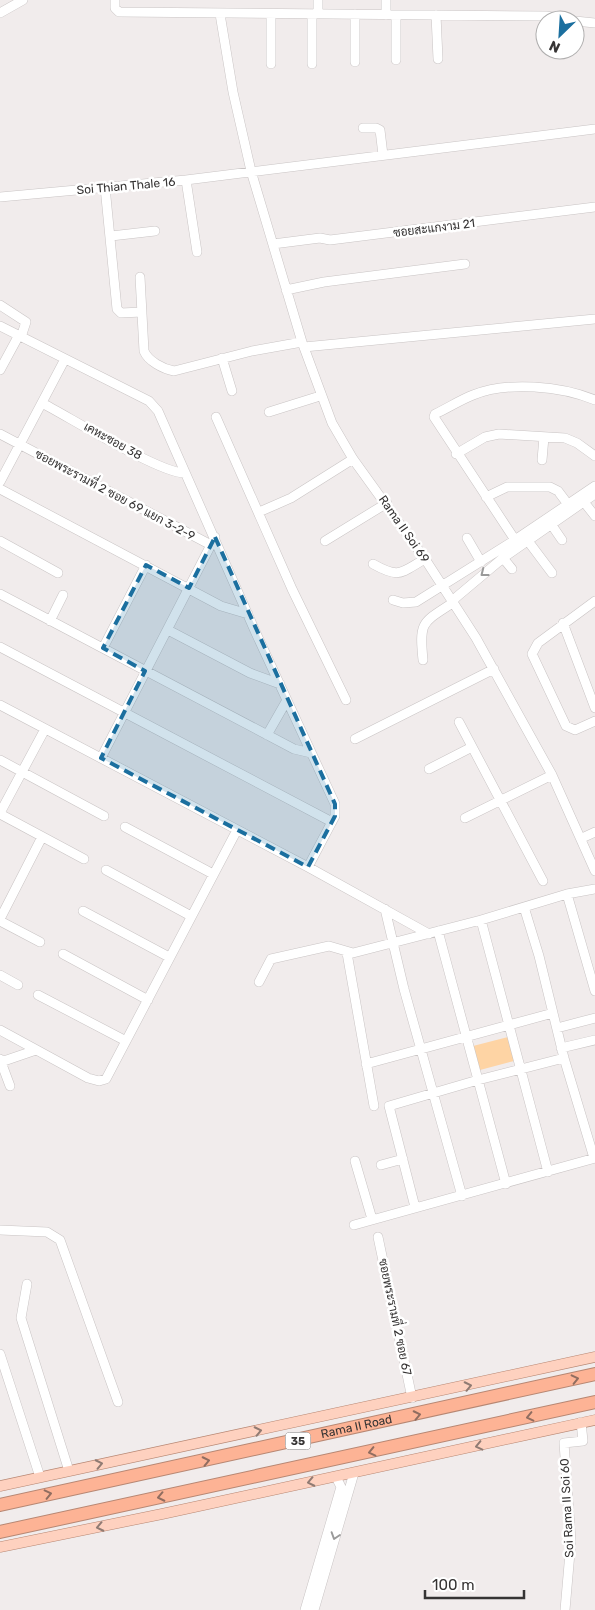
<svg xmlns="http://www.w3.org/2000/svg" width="595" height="1610" font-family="Rubik,Sarabun,sans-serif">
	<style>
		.green { fill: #fed4a4 }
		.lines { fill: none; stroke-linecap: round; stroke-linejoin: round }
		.minor-casing { stroke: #c9c4c4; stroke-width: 10 }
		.major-casing { stroke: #b78773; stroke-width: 11 }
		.highway-casing { stroke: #b78773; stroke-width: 14 }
		.minor { stroke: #fff; stroke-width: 9 }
		.major { stroke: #fed1bf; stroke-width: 10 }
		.highway { stroke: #fdb395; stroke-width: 12 }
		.oneway { stroke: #9a9a9a }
		.oneway2 { stroke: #906d60 }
		.oneway3 { stroke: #907b73 }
		.marked { fill: #1b6f9f; fill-opacity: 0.2; stroke: #1b6f9f; stroke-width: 4; stroke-dasharray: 10 6; stroke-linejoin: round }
		.labels { text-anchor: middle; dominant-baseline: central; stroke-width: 5; stroke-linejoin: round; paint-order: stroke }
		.shield { fill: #fff; stroke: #727171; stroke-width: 1 }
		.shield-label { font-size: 11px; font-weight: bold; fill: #363434 }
		.street-label { font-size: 12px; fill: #363434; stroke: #fff }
	</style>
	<rect width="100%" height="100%" fill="#f1ecec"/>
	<path class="green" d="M508 1037 514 1061 480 1070 473 1046Z"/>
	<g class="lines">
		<defs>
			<path id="minor" d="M115 0V8L119 12 546 16 571 20
				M0 13 23 0
				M220 14 233 92 251 171 302 342 332 423 353 459 425 559 476 638 552 775 595 871
				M271 14V64
				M318 14V0
				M355 14V62
				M386 15V0
				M396 15V60
				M436 15 438 59
				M575 21 595 23
				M312 64V14
				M363 128H376L380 130 383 155
				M186 180 197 252
				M105 187 117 309 121 313 142 312
				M0 197 186 180 595 129
				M111 236 155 231
				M273 244 320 238 330 240 595 207
				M140 277 144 351C148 361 163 369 174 371L252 351 302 342
				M286 290 324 282 465 264
				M0 305 26 322 21 337
				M0 326 149 401 158 411 255 631 335 804V816L308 867
				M304 347 595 319
				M222 358 232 391
				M0 370 19 335
				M42 403C69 417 161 474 185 473
				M269 412 320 396
				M216 417 292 589 346 700
				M0 434 211 545
				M456 454 485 437 499 434 565 438 577 443 595 456
				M542 460 544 437
				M0 482 65 359
				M0 489 221 606 248 614
				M486 497 507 487H550L558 491 570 507
				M584 502 595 516
				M259 512 291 498 353 459
				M551 524 562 540
				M525 537 552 573
				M467 538 481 562
				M0 541 58 573
				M325 541 387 503
				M519 546 434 417 435 414C448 408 460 400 473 395 508 381 561 386 595 400
				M503 558 512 569
				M373 564C400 579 400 573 425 559
				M0 594 294 749 311 753
				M393 600 403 603 416 602 515 540 595 486
				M453 600 503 558 595 494
				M595 601 538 643 532 654 566 726 575 730 595 721
				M50 621 63 595
				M563 623 595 708
				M168 630 250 673 280 684
				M0 647 332 822
				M103 648 146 565
				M423 660C419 621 422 623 454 602
				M0 705 308 867 429 934
				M459 722 543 881
				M267 735 287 700
				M355 739 494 669
				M101 758 215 537
				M0 760 104 816
				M429 769 472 747
				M0 813 45 729
				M0 814 84 859
				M465 818 552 775
				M125 827 213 874
				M582 838 595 832
				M106 870 191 916
				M567 894 595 991
				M524 907 539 956 564 1058 594 1158
				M385 909 404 989 462 1196
				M83 911 169 957
				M0 919 42 837
				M481 920 548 1172
				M0 921 40 942
				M438 931 506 1184
				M347 953 374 1106
				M63 954 148 1000
				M0 975 18 985
				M259 982 271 959 329 946 353 953 481 920 567 894 595 889
				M38 995 126 1041
				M557 1028 595 1018
				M0 1030 88 1078 99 1081 106 1079 237 830
				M561 1048 595 1040
				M0 1059 10 1086
				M1 1062 36 1050
				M366 1064 553 1013
				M355 1161 372 1219
				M381 1165 403 1159
				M415 1207 389 1106 478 1080 564 1058
				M354 1225 595 1158
				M0 1230 47 1232 60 1240 118 1402
				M378 1237 412 1398
				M27 1284 21 1318 69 1471
				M0 1354 40 1477
				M305 1610 341 1487 336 1477
				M314 1610 354 1473
				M565 1610 571 1541 564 1443 583 1441 581 1422"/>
			<path id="major" d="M0 1486 595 1357
				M0 1547 162 1514 595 1420"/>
			<g id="highway">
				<path id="s1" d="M0 1505 595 1374"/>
				<path d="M0 1532 595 1402"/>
			</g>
		</defs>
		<use href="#minor" class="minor-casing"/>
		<use href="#major" class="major-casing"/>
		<use href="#highway" class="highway-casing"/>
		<use href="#minor" class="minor"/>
		<use href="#major" class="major"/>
		<use href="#highway" class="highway"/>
	</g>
	<defs><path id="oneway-chevron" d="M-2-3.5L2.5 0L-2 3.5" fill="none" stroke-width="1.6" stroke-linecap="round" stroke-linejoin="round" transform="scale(1.25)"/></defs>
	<g class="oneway">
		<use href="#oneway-chevron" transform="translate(484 573) rotate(142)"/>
		<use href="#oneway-chevron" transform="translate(335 1536) rotate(108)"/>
	</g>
	<g class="oneway2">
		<use href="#oneway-chevron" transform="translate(575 1379) rotate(-13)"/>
		<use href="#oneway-chevron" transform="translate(417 1415) rotate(-12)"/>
		<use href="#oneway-chevron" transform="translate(530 1417) rotate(167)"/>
		<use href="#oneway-chevron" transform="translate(372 1452) rotate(167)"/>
		<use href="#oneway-chevron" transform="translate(206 1461) rotate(-12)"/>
		<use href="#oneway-chevron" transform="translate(48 1494) rotate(-13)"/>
		<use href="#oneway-chevron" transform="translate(161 1497) rotate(168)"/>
	</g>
	<g class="oneway3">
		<use href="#oneway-chevron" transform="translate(468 1386) rotate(-12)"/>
		<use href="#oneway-chevron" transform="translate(258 1431) rotate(-12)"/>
		<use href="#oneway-chevron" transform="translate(479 1446) rotate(167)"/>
		<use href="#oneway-chevron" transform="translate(99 1464) rotate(-12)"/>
		<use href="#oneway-chevron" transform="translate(311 1482) rotate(168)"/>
		<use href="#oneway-chevron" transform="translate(100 1527) rotate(168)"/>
	</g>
	<path class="marked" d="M215 537 335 804V816L308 867 101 758 145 671 103 648 146 565 189 588Z"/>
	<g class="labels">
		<rect class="shield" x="285.5" y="1432.5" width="25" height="17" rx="4"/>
		<g class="shield-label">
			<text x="298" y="1441">35</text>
		</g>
		<g class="street-label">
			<text transform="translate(126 186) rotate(-5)">Soi Thian Thale 16</text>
			<text transform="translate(434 228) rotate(-7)">ซอยสะแกงาม 21</text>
			<text transform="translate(113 441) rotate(29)">เคหะซอย 38</text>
			<text transform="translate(115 495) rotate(28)">ซอยพระรามที่ 2 ซอย 69 แยก 3-2-9</text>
			<text transform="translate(404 529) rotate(55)">Rama II Soi 69</text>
			<text transform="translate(395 1317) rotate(78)">ซอยพระรามที่ 2 ซอย 67</text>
			<text stroke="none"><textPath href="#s1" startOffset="365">Rama II Road</textPath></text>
			<text transform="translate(567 1508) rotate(-93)">Soi Rama II Soi 60</text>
		</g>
	</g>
	<g transform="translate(560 35) rotate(205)"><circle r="24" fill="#ffffff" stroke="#afaeae"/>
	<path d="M0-4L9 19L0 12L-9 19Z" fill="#1b6f9f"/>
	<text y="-8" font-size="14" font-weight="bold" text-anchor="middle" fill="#363434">N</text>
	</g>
	<path d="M425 1590v8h99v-8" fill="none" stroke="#363434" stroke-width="2.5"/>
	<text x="432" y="1590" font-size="15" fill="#363434" stroke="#ffffff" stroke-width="4" paint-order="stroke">100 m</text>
</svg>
